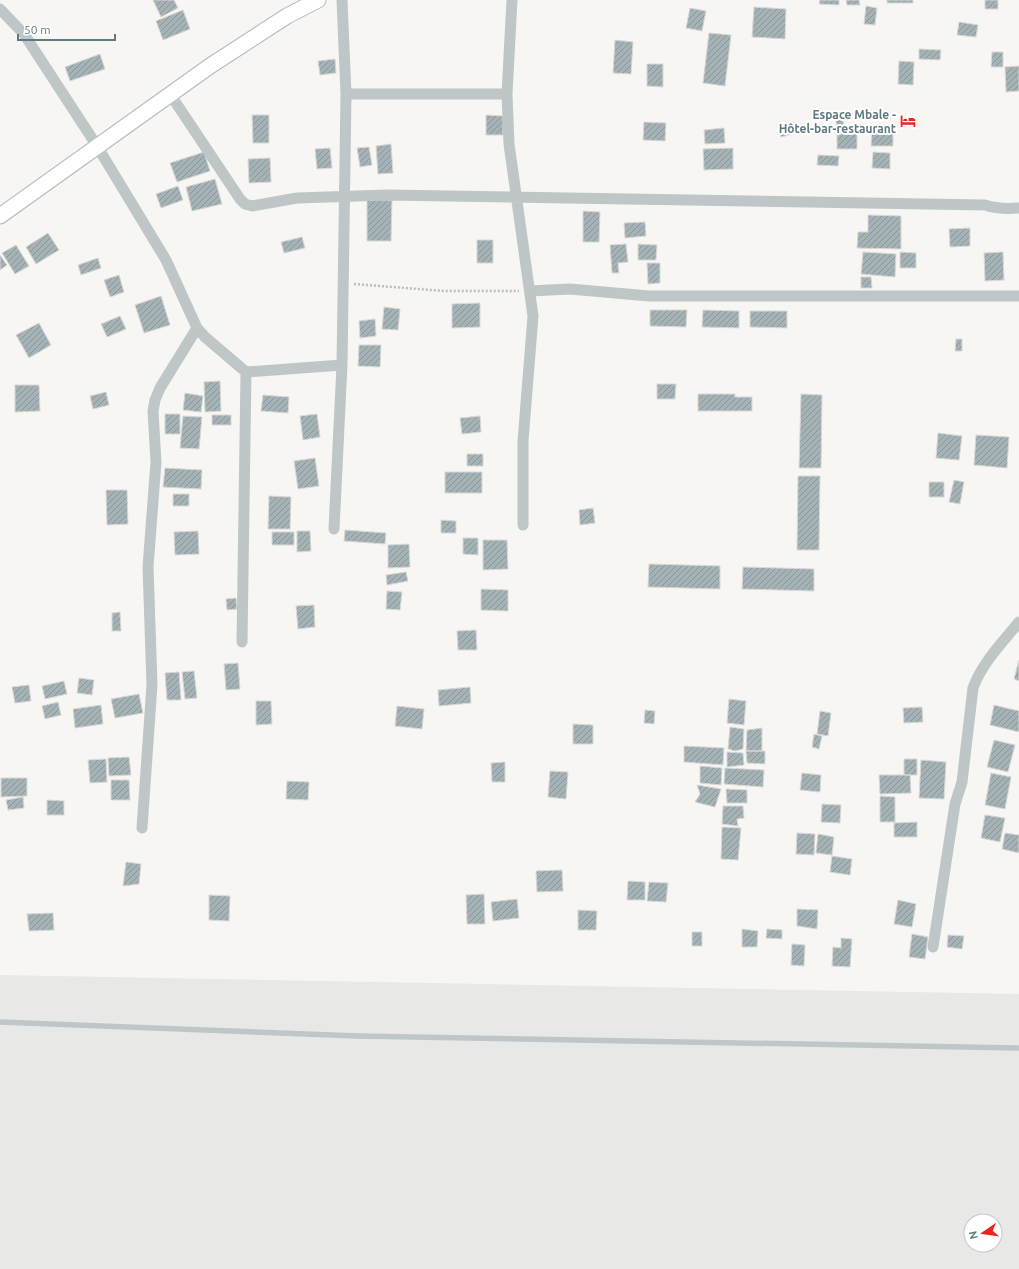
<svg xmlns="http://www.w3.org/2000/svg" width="1019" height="1269" font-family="Ubuntu,sans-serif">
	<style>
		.built { fill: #e8e8e7; fill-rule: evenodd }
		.building { fill: url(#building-hatch); stroke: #d8d8d6 }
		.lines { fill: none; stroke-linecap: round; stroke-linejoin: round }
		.secondary-casing { stroke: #b1babd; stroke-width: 17 }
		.path { stroke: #b9bebf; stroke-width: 2.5; stroke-dasharray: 2 2; stroke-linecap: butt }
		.lane { stroke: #bfc6c8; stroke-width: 5.5 }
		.street { stroke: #bfc6c8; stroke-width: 11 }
		.secondary { stroke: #fff; stroke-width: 15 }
		.labels { text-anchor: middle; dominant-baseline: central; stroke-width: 4; stroke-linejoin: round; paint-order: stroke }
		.poi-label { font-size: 12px; font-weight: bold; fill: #607980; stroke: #fff; text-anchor: end }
	</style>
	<defs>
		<pattern id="building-hatch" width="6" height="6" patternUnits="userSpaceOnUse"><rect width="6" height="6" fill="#a6b3b6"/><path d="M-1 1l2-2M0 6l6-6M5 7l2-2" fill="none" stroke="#8b9699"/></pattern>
	</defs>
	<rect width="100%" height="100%" fill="#f7f6f3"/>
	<path class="built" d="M0 975 1019 994V1269H0ZM971 1221H995V1245H971Z"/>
	<path class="building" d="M153 0H174L178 8 161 17Z
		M820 0H839V5L819 4Z
		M846 0H859L860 5H847Z
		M887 0H913V3H887Z
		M985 0H998V9H985Z
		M866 6 877 8 875 25 864 24Z
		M754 7 786 9 785 39 752 37Z
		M690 8 706 11 702 31 686 28Z
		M183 10 190 29 163 40 156 21Z
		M959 22 978 25 976 37 957 35Z
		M709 33 731 35 725 86 703 83Z
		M615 40 633 42 631 74 613 73Z
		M919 49 941 50 940 60 919 59Z
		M992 52H1003V67H991Z
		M100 54 105 69 70 81 65 67Z
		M335 59 336 73 320 75 318 61Z
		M899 61 914 62 913 85 898 84Z
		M647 64H663V87L647 86Z
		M1019 66V91L1006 92 1005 67Z
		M252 115H269V143H253Z
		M486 115 503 116V135H486Z
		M842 115 844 127 837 128 835 116Z
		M644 122 666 123 665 141 643 140Z
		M794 122 797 133 781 137 778 126Z
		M872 125 893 126V146H871Z
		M724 128 725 143 705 144 704 130Z
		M857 130V149H837V131Z
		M391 144 393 173 378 174 376 146Z
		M369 147 372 165 360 167 357 148Z
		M330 148 332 168 317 169 315 149Z
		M733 148V169L704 170 703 149Z
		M204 152 210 171 177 182 170 163Z
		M873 152 890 153V169L872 168Z
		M818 155 839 156 838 166 817 165Z
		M270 158 271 182 249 183 248 159Z
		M215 179 222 204 192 211 186 187Z
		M178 186 183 200 161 208 156 194Z
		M367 200H392L391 241H367Z
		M583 211 600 212 599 242H583Z
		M868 215 901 216V249L857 248 858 232H868Z
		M645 222 646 236 625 238 624 223Z
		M970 228V246L950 247 949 229Z
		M48 233 59 250 36 264 26 247Z
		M302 237 305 248 284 253 281 242Z
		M477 240H493V263H477Z
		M626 244 628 262 618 263 619 273H612L610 245Z
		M638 244 657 245 656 260H638Z
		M16 245 29 266 15 274 2 253Z
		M863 252 896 254 895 277 861 274Z
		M900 252 916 253V268H900Z
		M1003 252 1004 280 985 281 984 253Z
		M0 255 7 265 0 270Z
		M98 258 101 268 81 275 78 265Z
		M647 263H660V283L648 284Z
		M119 275 124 292 110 297 104 280Z
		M861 277H871L872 288H861Z
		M161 296 170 325 144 333 135 305Z
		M480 303V327L452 328V304Z
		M384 307 400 309 398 330 382 329Z
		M650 310H687L686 327 650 326Z
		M703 310 739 311V328L702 327Z
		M750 311H787V328L750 327Z
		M120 316 126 329 107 337 101 324Z
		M375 319 376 336 360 338 359 321Z
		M39 323 51 345 29 358 16 335Z
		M956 339H962V351H955Z
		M359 345H381L380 367 358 366Z
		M220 381 221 411 205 412 204 382Z
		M657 384H676L675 399H657Z
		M15 385H39L40 411 15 412Z
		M106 392 109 405 93 409 90 396Z
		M185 393 203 396 201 412 183 410Z
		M698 394H735V397H752V411H698Z
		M801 394 822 395 821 468H799Z
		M263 395 289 397 288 413 261 411Z
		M165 414H180V434H165Z
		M317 414 320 437 303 440 300 416Z
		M212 415H231V425H212Z
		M183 416 202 417 199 449 180 448Z
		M480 416 481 432 462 434 460 418Z
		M938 433 962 436 959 460 936 458Z
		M976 435 1009 437 1007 468 974 465Z
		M467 454H483V466H467Z
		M315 458 319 486 298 489 294 461Z
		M165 468 202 470 201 489 163 487Z
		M445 472H482V493H445Z
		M798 476H820L819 550H797Z
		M954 480 964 482 960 504 949 502Z
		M929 482H944V497H929Z
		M106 490H127L128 524 107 525Z
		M173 494H189V506H173Z
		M269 496 291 497 290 529H268Z
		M593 508 595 523 580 525 579 510Z
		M441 520 456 521V533H441Z
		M345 530 386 533 385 544 344 541Z
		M198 531 199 554 175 555 174 532Z
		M297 531H310L311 551 297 552Z
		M272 532H294V545H272Z
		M463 538H478V555L463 554Z
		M483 540H507L508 569 483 570Z
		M409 544 410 567 388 568V545Z
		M649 564 720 566V589L648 587Z
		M743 567 814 569V591L742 589Z
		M406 572 408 581 387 585 386 575Z
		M481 589 508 590V611L481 610Z
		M387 591 402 592 400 610 386 609Z
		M236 598 237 609 227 610 226 599Z
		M314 605 315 627 298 629 296 606Z
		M120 612 121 631H112V613Z
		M476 630 477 650H458L457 631Z
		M1019 660V681L1014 679Z
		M238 663 240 689 226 690 224 664Z
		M194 671 197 698 185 699 182 672Z
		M179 672 181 700H167L165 673Z
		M79 678 94 680 92 695 77 693Z
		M64 681 67 694 45 699 42 686Z
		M29 685 31 701 15 703 12 687Z
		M470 687 471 703 439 706 438 690Z
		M139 694 143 713 115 718 111 699Z
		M729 699 746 701 744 725 727 723Z
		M256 701H271L272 724 256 725Z
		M58 702 61 715 45 719 42 706Z
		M101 705 103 724 75 728 73 709Z
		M994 705 1019 711V732L990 725Z
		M397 706 424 709 422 729 395 726Z
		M922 707 923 722 904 723 903 708Z
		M645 710 655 711 654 724 644 723Z
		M820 711 831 713 828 736 817 734Z
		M573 724 593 725V744H573Z
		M730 727 744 729 743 749 735 751 728 749Z
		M762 728V751H746L747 730Z
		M814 734 822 736 819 749 812 747Z
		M994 740 1015 745 1008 772 987 767Z
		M684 746 724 748 723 765 684 762Z
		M746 751H765V764L747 763Z
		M727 752 743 753 744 765 727 767Z
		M129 757 131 775 109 776 108 758Z
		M106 759 107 782 90 783 88 760Z
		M904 759H917V775H904Z
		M921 760 946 762 944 799 919 798Z
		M505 762V782H492L491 763Z
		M700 766 722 768 721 785 700 783Z
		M725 768 764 770 763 787 724 784Z
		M550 771 568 772 566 799 548 797Z
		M802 773 821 775 820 792 800 790Z
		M991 773 1011 777 1005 809 985 805Z
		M879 775H910L911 793 880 794Z
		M1 778H27V796L1 797Z
		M111 780H129L130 800H111Z
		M287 781 309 782 308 800 286 799Z
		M697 785 721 789 715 807 695 802 700 794Z
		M726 789 747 790V803H727Z
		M880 796 895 797V822H880Z
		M23 797 24 808 8 810 6 800Z
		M47 800 64 801V815H47Z
		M822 804 841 805 840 823 821 822Z
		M723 806H743L744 818 737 819 738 826 722 824Z
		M985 815 1005 818 1000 842 981 838Z
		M917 822V837H894V823Z
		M722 827 741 828 738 860 721 859Z
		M797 833 815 834 814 855 796 854Z
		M1005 833 1019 835V853L1002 849Z
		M818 834 834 837 832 855 816 853Z
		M832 856 852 859 850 875 830 872Z
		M126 862 141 864 139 884 123 886Z
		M562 870 563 891 537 892 536 871Z
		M628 881 645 882V900H627Z
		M649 882 668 883 666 902 647 901Z
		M484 894 485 924H467L466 895Z
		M209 895 230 896 229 921 209 920Z
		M517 899 519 918 493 921 491 902Z
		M898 900 916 904 912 927 894 924Z
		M797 909 818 910 817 929 797 926Z
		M578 910 597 911 596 930H578Z
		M53 913 54 930 29 931 27 914Z
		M742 929 758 931 757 947H742Z
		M767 929 782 930V939L766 938Z
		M692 932H702V946H692Z
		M912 934 928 937 925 959 909 957Z
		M948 935 964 936 962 949 947 947Z
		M841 938 852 939 850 967 832 966 833 947 841 948Z
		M792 944 805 945 804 966 791 965Z"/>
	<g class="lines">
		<defs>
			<path id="secondary" d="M0 216 210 66 287 16 318 0"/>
		</defs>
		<use href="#secondary" class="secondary-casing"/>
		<path class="path" d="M354 284 444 291H519"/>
		<path class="lane" d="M0 1022 357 1036 1019 1048"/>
		<path class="street" d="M512 0 507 94 509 144 533 316 523 441V525
			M0 9 24 34 97 146 166 260 197 328 205 337 246 372 242 642
			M170 94 240 199 245 204 252 206 297 198 387 195 985 205C997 209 1007 209 1019 208
			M346 94H507
			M530 291 570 289 649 296H1019
			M246 372 342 365
			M334 529 342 365 346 94 342 0
			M142 828 152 685 148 567 156 462 153 411 155 400 160 388 197 328
			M933 947 955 804 962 782 973 688C982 663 1002 643 1019 622"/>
		<use href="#secondary" class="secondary"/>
	</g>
	<defs>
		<symbol id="hotel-bare" viewBox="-9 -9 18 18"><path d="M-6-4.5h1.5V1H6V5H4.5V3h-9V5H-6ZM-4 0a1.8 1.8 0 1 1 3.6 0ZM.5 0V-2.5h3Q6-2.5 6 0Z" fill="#ec251e" stroke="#fff" stroke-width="2.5" paint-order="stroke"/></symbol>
	</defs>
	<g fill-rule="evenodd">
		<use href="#hotel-bare" x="897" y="110" width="22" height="22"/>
	</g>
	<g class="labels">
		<g class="poi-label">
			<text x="896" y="114">Espace Mbale -<tspan x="896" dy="14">Hôtel-bar-restaurant</tspan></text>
		</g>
	</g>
	<g transform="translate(983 1233) rotate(257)"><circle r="19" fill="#ffffff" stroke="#bfc9cc"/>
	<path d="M0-3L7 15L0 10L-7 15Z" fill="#ec251e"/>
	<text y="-6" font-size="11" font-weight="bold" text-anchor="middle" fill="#607980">N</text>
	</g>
	<path d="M18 34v6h97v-6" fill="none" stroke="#607980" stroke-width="2"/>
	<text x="24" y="34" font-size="12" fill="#607980" stroke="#ffffff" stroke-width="3" paint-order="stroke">50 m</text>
</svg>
